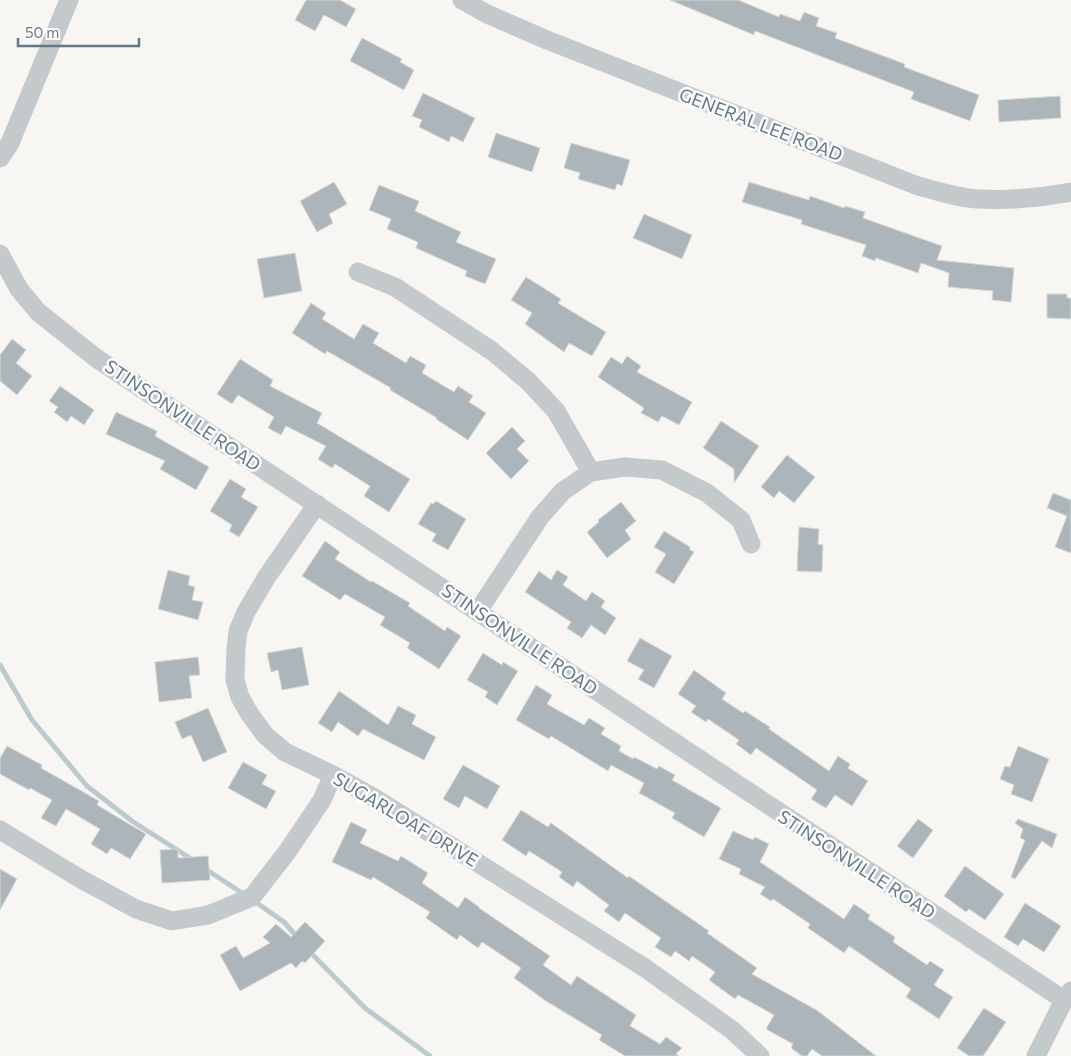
<svg xmlns="http://www.w3.org/2000/svg" width="1071" height="1056" font-family="Commissioner,sans-serif">
	<style>
		.lines { fill: none; stroke-linecap: round; stroke-linejoin: round }
		.stream { stroke: #bccace; stroke-width: 5 }
		.building { fill: #acb6ba; stroke: #d8d8d5 }
		.street { stroke: #c4c9cb; stroke-width: 19 }
		.labels { text-anchor: middle; dominant-baseline: central; stroke-width: 5; stroke-linejoin: round; paint-order: stroke }
		.street-label { font-size: 18px; fill: #637986; stroke: #fff }
	</style>
	<rect width="100%" height="100%" fill="#f7f6f3"/>
	<g class="lines">
		<path class="stream" d="M0 665 32 720 87 786 132 821 193 860
			M204 868 245 895
			M254 901 284 922 297 937
			M309 951 365 1008 430 1056"/>
	</g>
	<path class="building" d="M306 0H340L356 9 346 27 324 15 315 31 295 20Z
		M670 0H738L779 17 780 14 800 21 804 12 819 18 816 26 837 33 835 38 905 64 904 67 979 95 970 121 911 99 914 92 755 31 754 35Z
		M362 38 402 59 400 62 414 70 404 90 350 61Z
		M423 93 475 118 463 142 451 136 449 142 419 127 422 120 412 116Z
		M1060 96 1061 118 999 122 998 100Z
		M496 133 540 148 532 172 488 157Z
		M571 143 630 160 622 186 617 184 615 190 578 179 580 173 564 168Z
		M334 182 347 204 329 214 333 223 317 232 300 201Z
		M749 182 809 200 810 196 844 208 845 206 865 212 863 218 942 246 937 260 1014 268 1011 302 992 300 993 291 948 287 949 273 921 263 918 273 876 258 875 261 862 256 866 245 801 224 802 220 742 202Z
		M379 185 419 201 415 211 461 232 456 242 496 259 485 284 465 276 467 271 416 248 418 242 387 229 391 219 369 210Z
		M644 214 692 235 682 259 633 238Z
		M295 253 302 291 264 298 257 259Z
		M526 277 561 299 558 303 606 332 592 356 569 343 564 352 525 324 532 313 511 300Z
		M1047 294H1067V298H1071V319L1047 318Z
		M311 303 326 313 322 319 354 339 363 324 379 333 373 343 406 363 410 356 426 365 422 373 454 392 458 386 473 396 469 402 486 413 468 440 436 419 437 418 390 390 391 388 327 351 325 354 292 333Z
		M12 339 26 350 16 363 32 376 17 395 0 381V355Z
		M627 356 641 366 637 372 692 402 679 425 662 416 658 422 641 413 644 408 598 377 611 357 622 364Z
		M240 359 273 380 270 386 322 413 317 423 410 479 389 512 364 496 370 486 335 464 332 468 318 459 326 446 286 426 281 435 268 428 274 417 238 395 232 404 217 394Z
		M60 386 94 410 84 425 71 416 67 422 54 412 58 407 49 401Z
		M116 412 157 431 155 436 209 467 196 490 160 469 165 461 106 434Z
		M721 421 759 446 734 483V469L703 448Z
		M512 427 525 441 517 449 529 461 511 479 486 453Z
		M787 455 815 477 794 503 779 491 774 498 761 487Z
		M230 479 246 489 241 497 258 507 239 537 229 531 232 525 210 511Z
		M1053 493 1071 500V553L1055 547 1067 516 1047 508Z
		M436 501 466 519 448 550 432 541 436 534 418 524 431 503 433 504Z
		M621 502 636 521 625 530 631 539 607 558 587 532 599 522 598 520Z
		M799 527 819 529 818 544 823 545 822 572 797 571Z
		M664 531 690 547 689 549 694 552 674 584 655 572 666 554 654 547Z
		M325 541 340 552 335 559 371 582 372 581 410 603 408 606 445 631 447 627 461 636 439 669 407 648 410 643 380 625 385 617 345 594 340 600 302 576Z
		M168 570 190 576 188 585 195 587 192 600 203 602 198 620 158 609Z
		M557 570 568 577 563 585 586 601 592 592 605 601 601 607 616 618 605 635 591 625 582 638 567 628 571 622 525 592 539 571 551 580Z
		M640 638 672 656 654 688 638 679 644 670 627 661Z
		M302 647 309 685 282 690 278 670 271 672 267 653Z
		M483 653 502 665 503 662 518 671 497 705 485 697 488 692 467 680Z
		M198 657 200 675 189 676 192 698 159 702 155 662Z
		M694 670 726 693 722 699 743 713 745 711 770 727 769 729 829 771 838 756 850 764 848 768 868 781 852 806 835 795 826 808 811 799 817 790 756 748 751 755 736 744 739 740 708 719 706 722 691 712 696 706 678 694Z
		M536 685 552 695 547 704 584 725 589 718 605 728 601 734 621 746 619 751 633 759 634 757 657 769 659 766 675 775 672 780 721 808 704 837 672 818 675 813 639 793 644 783 611 765 608 771 551 736 549 739 516 720Z
		M339 691 388 725 398 706 416 715 412 724 436 737 424 760 363 729 358 736 338 722 332 732 318 723Z
		M208 708 227 752 203 762 191 735 182 739 175 722Z
		M7 746 42 765 41 768 99 801 97 805 146 834 130 859 111 848 107 854 91 844 100 829 66 809 56 826 41 818 52 800 30 788 29 790 0 774V758Z
		M1018 746 1049 759 1032 802 1011 794 1014 785 1000 779 1005 766 1010 767Z
		M243 762 267 775 262 784 276 791 266 809 228 788Z
		M463 765 500 786 487 809 465 796 459 808 443 799Z
		M521 810 548 827 551 823 628 878 629 876 709 931 707 933 757 968 752 974 818 1011 876 1056H822L812 1049 807 1056H802L791 1048 793 1044 766 1029 774 1015 738 995 735 999 709 980 715 972 692 956 689 961 675 951 671 957 655 947 661 938 625 913 619 922 604 911 609 905 577 881 573 887 559 877 562 872 529 851 526 856 502 840Z
		M918 819 933 830 913 858 897 846Z
		M1018 819 1057 834 1052 848 1042 841 1015 879 1011 877 1025 840 1020 838 1023 829 1015 823Z
		M351 822 367 830 360 843 398 861 401 856 428 873 422 883 458 908 465 897 479 907V908L550 956 543 965 571 985 577 976 636 1015 630 1026 660 1044 666 1037 682 1048 676 1054 679 1056H625L599 1040 602 1035 546 1001 514 978 521 968 482 942 478 948 460 935 457 940 426 918 430 912 373 877 371 880 332 862Z
		M733 831 753 840 755 837 769 844 760 862 844 919 854 904 870 915 868 919 895 937 893 942 927 965 930 961 944 970 934 985 953 997 939 1019 906 997 911 989 849 946 844 953 808 928 810 924 773 899 771 901 760 894 765 887 739 874 741 869 719 859Z
		M178 849V858L208 856 210 880 162 883 160 850Z
		M965 866 1004 894 985 920 969 909 966 912 944 896Z
		M0 869 17 879 0 910Z
		M1025 903 1061 926 1044 952 1023 939 1018 946 1004 937Z
		M305 922 325 941 305 963 302 961 296 968 291 963 240 991 220 955 236 946 243 958 270 943 263 937 276 924 291 937Z
		M984 1008 1006 1022 983 1056H969L957 1048Z"/>
	<g class="lines">
		<path class="street" d="M462 0 487 14 547 40 918 186C938 191 960 199 982 199 1012 201 1041 197 1071 192
			M0 158 10 143 69 0
			M0 254 19 289 38 312 96 358C419 571 740 788 1064 1000
			M358 272 395 287 492 351 528 381 556 411 591 472
			M317 504 266 578 246 612 238 631 236 649 235 680 240 697 249 713 265 735 285 752 333 775 373 797 645 968 732 1030 760 1056
			M478 611 540 517 563 491 591 472 625 467 662 470 707 493 741 520 751 544
			M0 830 79 878 136 909 172 921 208 915 252 897 287 852 322 800 333 775
			M1036 1056 1064 1000 1071 991"/>
	</g>
	<g class="labels">
		<g class="street-label">
			<text transform="translate(761 124) rotate(21)">GENERAL LEE ROAD</text>
			<text transform="translate(183 415) rotate(34)">STINSONVILLE ROAD</text>
			<text transform="translate(520 639) rotate(34)">STINSONVILLE ROAD</text>
			<text transform="translate(406 819) rotate(31)">SUGARLOAF DRIVE</text>
			<text transform="translate(857 864) rotate(33)">STINSONVILLE ROAD</text>
		</g>
	</g>
	<path d="M18 38v8h121v-8" fill="none" stroke="#637986" stroke-width="2.5"/>
	<text x="25" y="38" font-size="15" fill="#637986" stroke="#ffffff" stroke-width="4" paint-order="stroke">50 m</text>
</svg>
